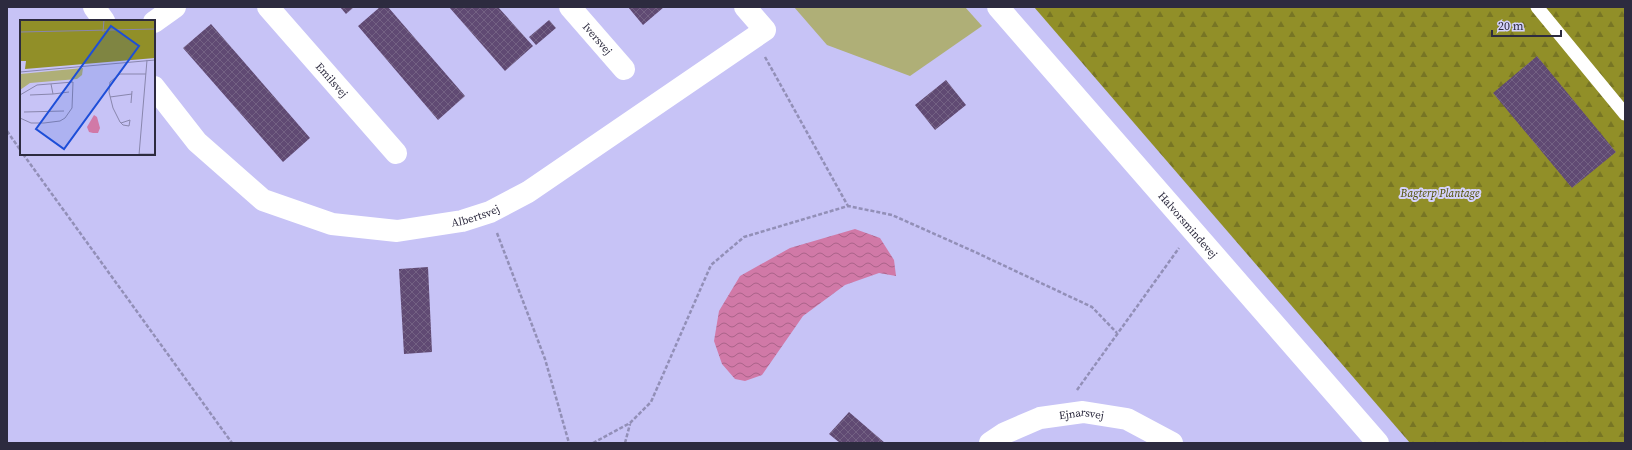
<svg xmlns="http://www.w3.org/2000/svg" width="1632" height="450" font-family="'Source Serif 4',serif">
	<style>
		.grass { fill: #afaf77 }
		.forest { fill: url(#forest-firs) }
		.water { fill: url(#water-waves) }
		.building { fill: url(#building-cross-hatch) }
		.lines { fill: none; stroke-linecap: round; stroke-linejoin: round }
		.path { stroke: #928fb7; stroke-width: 2.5; stroke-dasharray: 4 2; stroke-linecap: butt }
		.lane { stroke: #fff; stroke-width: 13 }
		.street { stroke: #fff; stroke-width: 22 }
		.secondary { stroke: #fff; stroke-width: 22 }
		.labels { text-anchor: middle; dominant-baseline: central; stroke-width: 4; stroke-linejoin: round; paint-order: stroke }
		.street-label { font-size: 11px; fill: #2d2b3f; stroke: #d4d1fb }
		.park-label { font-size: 11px; font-style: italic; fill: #504f00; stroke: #d4d1fb }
		.inset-road { fill: none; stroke: #8986ad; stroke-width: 1 }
		.view { fill: #1d4ed8; fill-opacity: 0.15; stroke: #1d4ed8; stroke-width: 2 }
		.inset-edge { fill: none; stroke: #2d2b3f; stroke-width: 2 }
	</style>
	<defs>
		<pattern id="forest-firs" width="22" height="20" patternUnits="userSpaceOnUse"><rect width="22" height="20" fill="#918f28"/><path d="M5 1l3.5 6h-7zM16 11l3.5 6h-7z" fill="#777524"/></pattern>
		<pattern id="water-waves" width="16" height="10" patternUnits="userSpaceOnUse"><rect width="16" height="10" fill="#d179a7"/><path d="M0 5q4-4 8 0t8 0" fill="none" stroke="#aa6389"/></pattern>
		<pattern id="building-cross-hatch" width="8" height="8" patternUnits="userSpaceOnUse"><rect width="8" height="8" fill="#604a73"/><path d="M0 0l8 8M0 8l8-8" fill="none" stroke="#736183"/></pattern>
	</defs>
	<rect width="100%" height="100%" fill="#c7c3f6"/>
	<path class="grass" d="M794 7H965L982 26 910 76 827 45Z"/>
	<path class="forest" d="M1034 7H1625V443H1410Z"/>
	<path class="water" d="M855 229 880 238 894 260 896 276 879 273 845 285 803 316 762 375 745 381 735 379 722 364 714 341 719 311 740 276 790 248Z"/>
	<path class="building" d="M340 7H354L346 14Z
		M380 7H388L465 96 438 120 358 26Z
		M449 7H498L533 46 505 71Z
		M628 7H664L643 25Z
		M549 20 556 28 536 45 529 37Z
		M211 24 310 138 283 162 183 48Z
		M1537 56 1616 152 1572 188 1493 93Z
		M946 80 966 105 935 130 915 105Z
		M428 267 432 352 404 354 399 269Z
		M849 412 885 443H840L829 434Z"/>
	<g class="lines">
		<path class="path" d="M765 57 848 206
			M7 131 21 151
			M23 154 232 443
			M497 233 545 359 569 443
			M1077 390 1179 248
			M593 443 630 423 651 402 711 265 744 237 848 206 892 215 975 252 1092 307 1117 333
			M625 443 630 424"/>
		<path class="lane" d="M1537 7 1625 114"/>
		<g class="street">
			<path d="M94 7 104 21"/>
			<path id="s1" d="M268 7 396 153"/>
			<path id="s2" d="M570 7 624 69"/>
			<path d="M154 22 175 7"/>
			<path id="s3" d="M154 87 197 142 263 200 332 224 397 231 462 221 490 212 528 192 765 30 745 7"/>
			<path id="s4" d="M990 443 1005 433 1040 418 1083 412 1127 419 1172 443"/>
		</g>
		<path class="secondary" id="s5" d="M998 7 1378 443"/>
	</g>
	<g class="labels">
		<g class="street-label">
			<text stroke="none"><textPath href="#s2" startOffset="42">Iversvej</textPath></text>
			<text stroke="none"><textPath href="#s1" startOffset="97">Emilsvej</textPath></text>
			<text stroke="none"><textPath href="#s3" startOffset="376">Albertsvej</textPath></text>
			<text stroke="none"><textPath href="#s5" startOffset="289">Halvorsmindevej</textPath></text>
			<text stroke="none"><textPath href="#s4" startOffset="98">Ejnarsvej</textPath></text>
		</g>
		<g class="park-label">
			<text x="1440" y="193">Bagterp Plantage</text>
		</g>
	</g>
	<g transform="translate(20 20)">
		<rect width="135" height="135" fill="#c7c3f6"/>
		<path d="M63 48 62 55 57 59 10 63 0 70V54Z" fill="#afaf77"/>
		<path d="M0 0H135V38L5 49 6 41H0Z" fill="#918f28"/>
		<path d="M74 95 77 97 80 108 78 113H73L69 112 67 107Z" fill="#d179a7"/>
		<path class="inset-road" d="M0 12 135 9M83 12 84 0M0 52 135 40M33 74 49 72M0 75 17 65 53 62 52 88 45 98 40 101 24 103H11L0 98M10 75 33 74 31 64M90 77 112 74M111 83 112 71M4 92 44 91M101 103 110 100 109 106 103 105 100 102 93 88 89 72 90 62 100 54H126M119 134H135M119 135 127 40"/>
		<path class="view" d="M91 6 119 26 44 129 16 109Z"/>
		<rect width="135" height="135" class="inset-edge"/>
	</g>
	<rect width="1632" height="450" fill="none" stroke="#2d2b3f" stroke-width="16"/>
	<path d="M1492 30v6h69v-6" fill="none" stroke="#2d2b3f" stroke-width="2"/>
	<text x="1498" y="30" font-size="12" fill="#2d2b3f" stroke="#d4d1fb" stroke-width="3" paint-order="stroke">20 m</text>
</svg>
